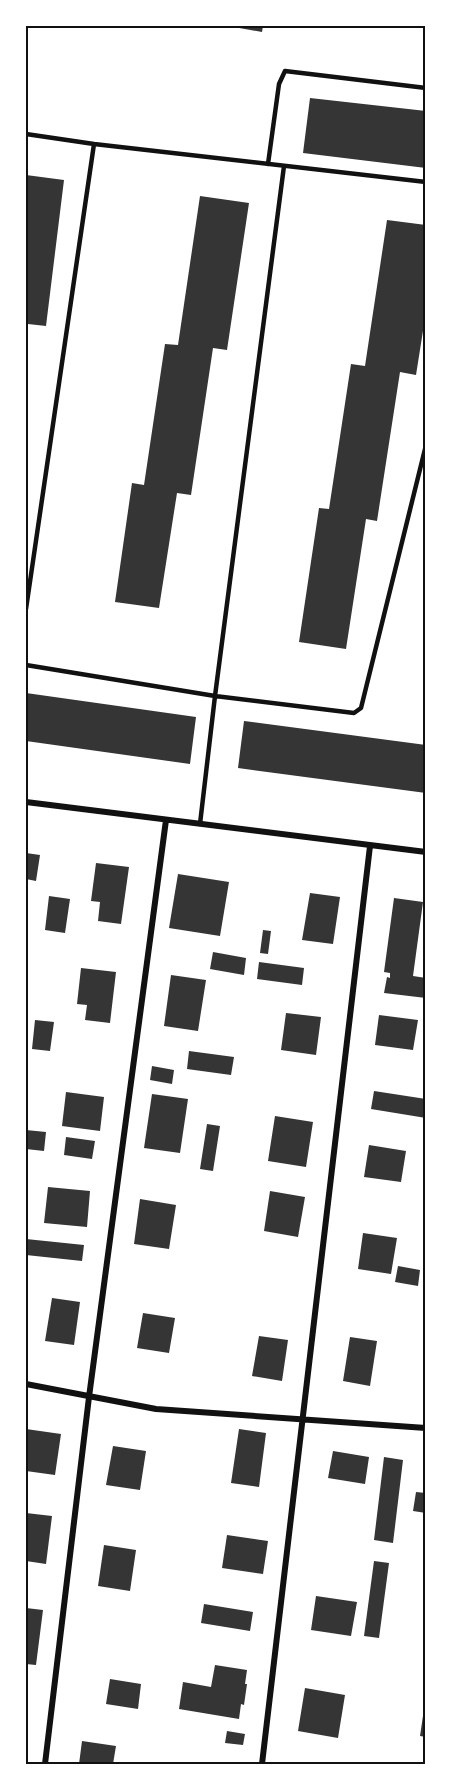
<svg xmlns="http://www.w3.org/2000/svg" width="451" height="1790" font-family="'Sofia Sans Condensed',sans-serif">
	<style>
		.building { fill: #353535 }
		.lines { fill: none; stroke-linecap: round; stroke-linejoin: round }
		.service { stroke: #111; stroke-width: 4.5 }
		.minor { stroke: #111; stroke-width: 6 }
		.neatline { fill: none; stroke: #111; stroke-width: 2 }
	</style>
	<rect width="100%" height="100%" fill="#fff"/>
	<path class="building" d="M228 26H263L262 32Z
		M310 98 426 111V168L303 153Z
		M26 175 64 180 46 326 28 324 27 335Z
		M200 196 249 203 227 350 213 348 191 495 177 493 159 608 115 602 132 483 144 485 165 344 178 345Z
		M387 220 426 225V312L416 375 400 372 377 521 366 519 346 649 299 642 319 508 329 509 351 364 365 366Z
		M26 693 196 717 190 764 26 741Z
		M244 721 426 745V793L238 768Z
		M26 853 40 855 36 881 26 879Z
		M96 863 129 867 121 924 98 921 100 902 91 901Z
		M178 874 229 882 220 936 169 928Z
		M310 893 340 897 333 944 302 940Z
		M49 896 70 899 65 933 45 930Z
		M394 898 423 902 413 976 426 978V998L384 993 387 977 390 978V973L384 972Z
		M263 930 271 931 268 954 260 953Z
		M213 952 246 958 244 975 210 969Z
		M259 962 304 968 302 985 257 979Z
		M81 968 116 972 110 1023 85 1020 87 1005 77 1004Z
		M171 975 206 980 198 1031 164 1026Z
		M286 1013 321 1017 316 1055 281 1050Z
		M379 1015 418 1020 413 1050 375 1045Z
		M35 1020 54 1022 50 1051 32 1049Z
		M189 1051 234 1057 231 1075 187 1069Z
		M152 1066 174 1070 172 1084 150 1080Z
		M374 1091 426 1099V1118L371 1109Z
		M66 1092 104 1097 100 1131 62 1126Z
		M152 1094 188 1099 180 1153 144 1148Z
		M275 1116 313 1122 306 1167 268 1161Z
		M207 1124 220 1126 213 1171 200 1169Z
		M26 1130 46 1132 44 1151 26 1149Z
		M66 1137 95 1141 92 1159 64 1155Z
		M369 1145 406 1151 401 1182 364 1177Z
		M48 1187 90 1191 87 1227 44 1223Z
		M270 1191 305 1197 298 1237 264 1231Z
		M140 1199 176 1205 169 1249 134 1244Z
		M363 1233 397 1238 391 1274 358 1269Z
		M26 1239 84 1245 82 1261 26 1255Z
		M398 1266 420 1270 418 1286 395 1282Z
		M52 1298 80 1302 74 1345 45 1341Z
		M143 1313 175 1318 169 1353 137 1348Z
		M259 1336 288 1340 282 1381 252 1376Z
		M350 1337 377 1341 370 1386 343 1381Z
		M26 1429 61 1434 55 1475 26 1471Z
		M239 1429 266 1433 259 1487 231 1483Z
		M113 1446 146 1451 140 1490 106 1485Z
		M333 1451 369 1457 365 1484 328 1478Z
		M384 1457 403 1460 393 1543 374 1540Z
		M416 1492 426 1493V1513L413 1511Z
		M26 1513 52 1516 46 1564 26 1561Z
		M227 1535 268 1541 263 1574 222 1568Z
		M104 1545 136 1550 130 1591 98 1586Z
		M374 1561 389 1563 379 1638 364 1636Z
		M316 1596 357 1602 351 1636 311 1630Z
		M204 1604 253 1612 250 1631 201 1623Z
		M26 1608 43 1610 36 1665 26 1664Z
		M215 1665 247 1670 245 1684H247L244 1705 241 1704 239 1719 179 1709 183 1682 211 1687Z
		M110 1679 141 1684 138 1709 106 1704Z
		M305 1688 345 1695 338 1738 298 1731Z
		M424 1709H426V1737L420 1736Z
		M227 1731 245 1734 243 1745 225 1743Z
		M82 1741 116 1746 113 1764H79Z"/>
	<g class="lines">
		<path class="service" d="M26 134 94 144 426 182
			M268 164 279 84 285 71 426 88
			M26 609 94 144
			M26 665 215 696 354 713 361 708 426 445
			M200 824 215 696 284 166"/>
		<path class="minor" d="M26 802 426 852
			M26 1384 156 1409 426 1428
			M45 1764 89 1397 166 820
			M262 1764 370 846"/>
	</g>
	<rect width="451" height="1790" fill="none" stroke="#ffffff" stroke-width="54"/>
	<rect x="27" y="27" width="397" height="1736" class="neatline"/>
</svg>
